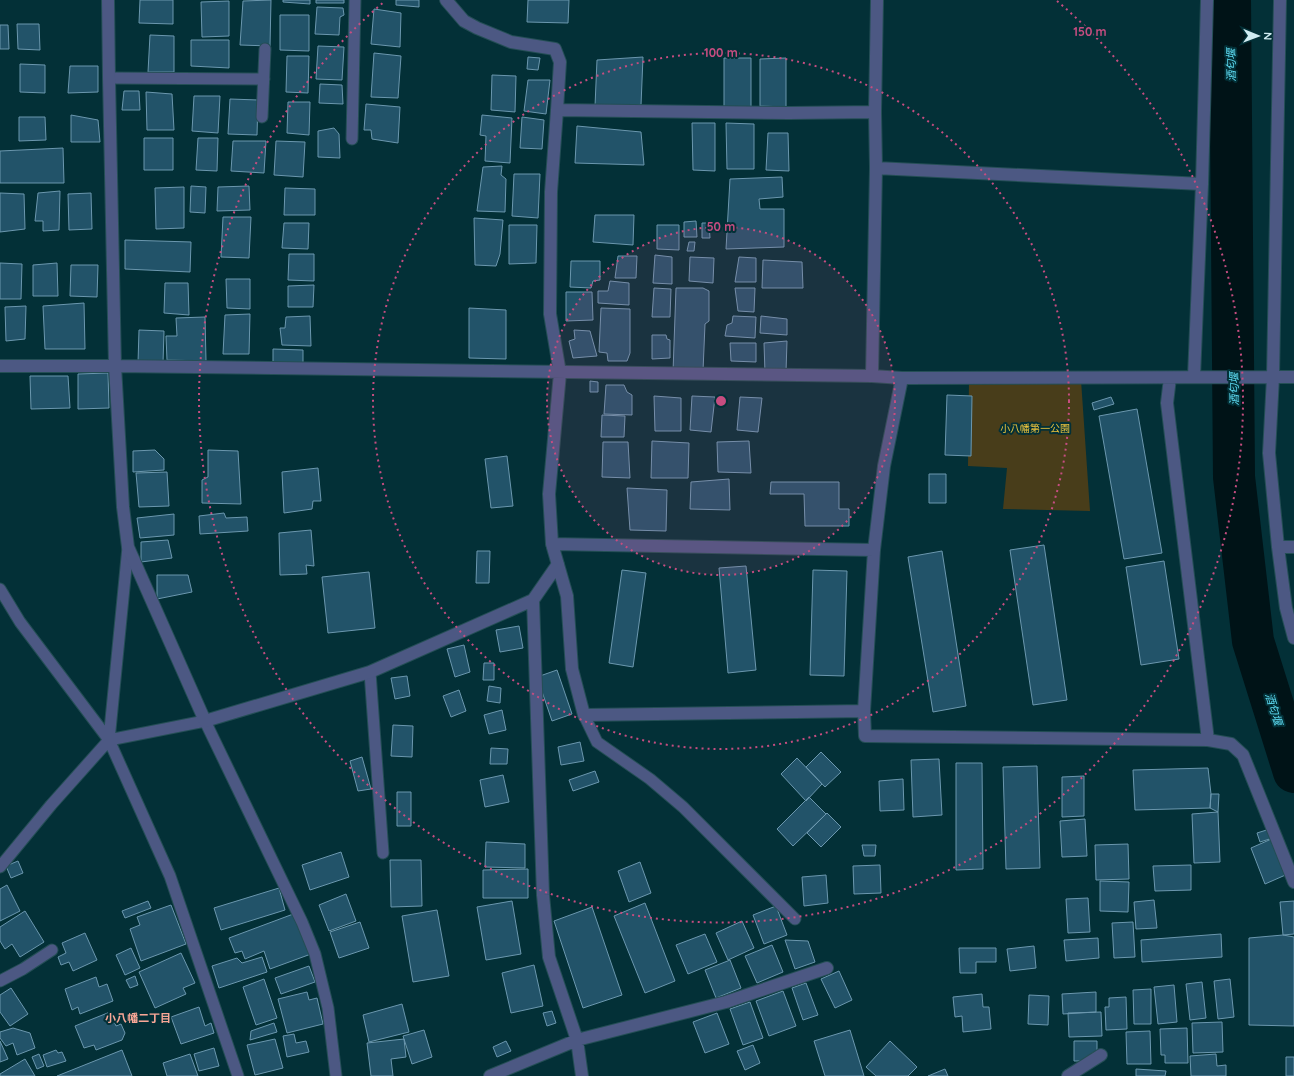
<svg xmlns="http://www.w3.org/2000/svg" width="1294" height="1076" font-family="Quicksand,'Noto Sans JP',sans-serif">
	<style>
		.green { fill: #483d1a }
		.lines { fill: none; stroke-linecap: round; stroke-linejoin: round }
		.river { stroke: #001317; stroke-width: 42 }
		.building { fill: #225369; stroke: #6b97ae }
		.service-casing { stroke: #244e55; stroke-width: 13 }
		.minor-casing { stroke: #244e55; stroke-width: 14 }
		.service { stroke: #4c5883; stroke-width: 11 }
		.minor { stroke: #4c5883; stroke-width: 12 }
		.ring { fill: none; stroke: #c64d80; stroke-width: 2; stroke-dasharray: 2 4 }
		.labels { text-anchor: middle; dominant-baseline: central; stroke-width: 4; stroke-linejoin: round; paint-order: stroke }
		.park-label { font-size: 10px; fill: #eec53d; stroke: #033037 }
		.water-label { font-size: 11px; font-style: italic; fill: #5edbf2; stroke: #033037 }
		.neighbourhood-label { font-size: 11px; font-weight: bold; fill: #f9a797; stroke: #033037 }
		.centre { fill: #c64d80; stroke: #033037; stroke-width: 2 }
		.ring-label { font-size: 12px; text-anchor: middle; font-weight: bold; fill: #c64d80; stroke: #033037; stroke-width: 4; stroke-linejoin: round; paint-order: stroke }
	</style>
	<rect width="100%" height="100%" fill="#033037"/>
	<path class="green" d="M969 378 1081 380 1090 511 1003 509 1007 468 968 466Z"/>
	<g class="lines">
		<path class="river" d="M1230 0 1234 477 1253 641 1294 772"/>
	</g>
	<path class="building" d="M140 0H173V24L139 23Z
		M271 0 270 46 240 45 243 1Z
		M283 0H310V4L283 2Z
		M316 0H344V3H316Z
		M396 0H419V7L396 5Z
		M528 0H569L568 23 527 22Z
		M229 1V36L202 37 201 2Z
		M317 7 343 8 344 15 340 17 339 35 315 34Z
		M374 9 401 13 400 47 371 44Z
		M280 15H309V51L280 50Z
		M17 24H39L40 50 18 49Z
		M0 25H8L9 49H0Z
		M150 35 174 36V72H148Z
		M191 40H229V68L191 66Z
		M318 46 344 47 342 80 316 79Z
		M374 53 401 56 398 98 371 97Z
		M287 56H309L308 93 286 92Z
		M528 57 540 58 538 70 527 69Z
		M643 57 641 105 595 106 597 60Z
		M724 58H751V108L724 107Z
		M786 58V107L760 106V59Z
		M20 64 45 65V93L20 92Z
		M70 66H98V92L68 93Z
		M492 75 516 76 515 112 491 110Z
		M528 80H550L546 114 524 111Z
		M320 84 342 85 343 104 319 103Z
		M124 91H139L140 110H122Z
		M146 92 172 94 174 130H147Z
		M194 96H220L218 133 192 131Z
		M230 99 258 100 257 135 228 134Z
		M288 102H310L309 135 287 133Z
		M366 104 400 107 398 143 372 139 371 130H364Z
		M71 115 98 120 100 142H71Z
		M482 115 512 118 510 163 485 161 486 136 480 135Z
		M19 117H45L46 140 19 141Z
		M522 117 544 120 542 149 520 148Z
		M692 123H715V171L693 170Z
		M726 123 754 124V169H727Z
		M577 126 641 132 644 165 575 163Z
		M334 128 339 134 340 158 318 157V131Z
		M768 133H788L789 171 766 170Z
		M144 138H173V170H144Z
		M198 138H218L217 171 196 170Z
		M233 141H266L264 173 231 171Z
		M276 141 305 142 303 177 274 175Z
		M63 148 64 183H0V151Z
		M502 166 501 175 506 179 505 212 477 211 483 167Z
		M514 174H540L538 218 512 216Z
		M782 177 783 197 759 199 760 209H784V247L726 249 730 179Z
		M191 186 206 187 205 213 190 212Z
		M249 186 250 210 217 211 218 187Z
		M184 187V228L156 229 155 188Z
		M285 188 315 189V215H284Z
		M60 191 59 230 43 231V221H35L38 193Z
		M0 193 24 194 25 229 0 232Z
		M91 193 92 229 69 230 68 194Z
		M595 215H634L633 245 593 242Z
		M223 217H251L249 258 221 257Z
		M474 218 503 220 500 254 496 266 475 265Z
		M696 221 697 237H684V222Z
		M284 223H309L308 249 282 248Z
		M702 223H709L710 238H702Z
		M509 225H537L536 263 509 264Z
		M657 225H679V250L657 249Z
		M125 240 191 242 190 272 125 269Z
		M689 242H695L694 251H687Z
		M289 254H314V281L288 280Z
		M655 255 672 257V284L653 283Z
		M618 256H637L636 278H615Z
		M690 257 714 258 713 283 689 281Z
		M739 257 756 258V282H735Z
		M763 260 802 262 803 288H762Z
		M571 261H600V280L593 281 591 288 570 287Z
		M0 263 22 264 21 299H0Z
		M57 263 58 296H33V265Z
		M71 265H98L97 297 70 296Z
		M226 279H250V309L227 308Z
		M610 281 629 283V305L598 303V291H608Z
		M165 283H188L189 315 164 313Z
		M314 285 313 307H288V286Z
		M654 288 671 289 670 317H652Z
		M676 288H703L709 291V321L705 324 703 371 673 372Z
		M735 288H755L754 312 738 311Z
		M566 292H592L593 320 566 321Z
		M84 303 85 349H45L43 306Z
		M26 306 25 339 6 341 5 307Z
		M469 308 506 310V359L469 358Z
		M601 308 630 309V353L627 361H608L607 353 599 352Z
		M250 314 249 354H223L225 315Z
		M310 316 311 346 282 345 280 328H285L286 317Z
		M733 316 756 317 755 338 725 336 727 325 732 323Z
		M761 316 787 319V335L760 333Z
		M205 317 206 361 167 360 166 336H177L176 318Z
		M139 330 164 331 163 363H138Z
		M574 330 590 331 597 356 573 358 569 341 575 339Z
		M652 335H666L667 339 670 340V358L652 359Z
		M787 341 786 372 765 373 764 343Z
		M730 343H756V362L731 361Z
		M273 349 303 350V363H273Z
		M108 373 109 408 78 409V374Z
		M30 376H68L70 408 31 409Z
		M590 381 598 382V392H590Z
		M606 385H624L627 392 632 395V415L604 414Z
		M947 395 972 396 971 456 945 455Z
		M654 396 681 398V431H655Z
		M692 396 715 397 711 432 690 430Z
		M740 397 762 398 758 432 737 430Z
		M1111 397 1114 404 1094 410 1092 403Z
		M1137 409 1162 553 1124 559 1099 416Z
		M602 415 625 416 624 437H601Z
		M652 441 689 443 688 478H651Z
		M749 441 751 473 718 472 717 442Z
		M603 442H628L630 478 602 477Z
		M155 450 164 459V470L133 472V451Z
		M208 450 238 451 241 504 202 503V480L208 477Z
		M507 456 513 506 491 508 485 459Z
		M318 468 321 501H313L312 509 284 513 282 472Z
		M167 472 169 506 139 507 136 473Z
		M929 474H946V503H929Z
		M729 479 730 510 690 509 691 482Z
		M771 482H839V509H849V526H805L804 494H770Z
		M627 488 667 490 666 531 630 530Z
		M224 513 226 518 247 517 248 531 200 534 199 516Z
		M174 514V535L140 538 137 518Z
		M311 530 314 566 306 565 307 574 280 575 279 533Z
		M168 540 172 558 141 562V542Z
		M1044 545 1067 700 1033 705 1010 550Z
		M477 551H490L489 583H476Z
		M942 551 966 706 933 712 908 557Z
		M1164 561 1179 659 1141 665 1126 567Z
		M746 566 756 670 728 673 719 568Z
		M622 570 646 573 633 667 609 663Z
		M813 570 847 571 844 676 810 675Z
		M369 572 375 628 328 633 322 577Z
		M157 575H188L192 592 157 599Z
		M519 626 523 648 500 652 496 630Z
		M464 645 470 672 455 677 447 649Z
		M484 663H494V680H483Z
		M557 670 572 714 552 721 537 677Z
		M407 676 410 696 395 699 391 678Z
		M489 686 501 688 500 703 487 701Z
		M459 690 466 711 451 717 443 696Z
		M502 710 506 730 489 734 484 715Z
		M393 725 413 726 412 757 391 756Z
		M580 742 584 761 561 765 558 747Z
		M491 748 508 749 507 764H490Z
		M821 752 841 772 825 787 806 767Z
		M362 757 371 789 358 791 350 761Z
		M797 758 822 784 806 801 781 774Z
		M939 759 942 815 913 817 911 760Z
		M956 763H982L983 869 956 870Z
		M1037 766 1040 868 1006 869 1003 767Z
		M1208 768 1211 794 1210 808 1135 810 1133 770Z
		M595 771 599 782 573 791 569 780Z
		M503 775 509 802 485 807 480 780Z
		M1084 776V816L1062 817V777Z
		M903 779 904 810 880 811 879 781Z
		M397 792H411V826H397Z
		M1211 794H1219L1218 812 1210 808Z
		M809 797 826 814 793 846 777 829Z
		M1218 812 1220 862 1194 863 1192 814Z
		M827 813 841 827 821 847 807 833Z
		M1085 819 1087 856 1062 857 1060 821Z
		M1273 828 1276 837 1260 842 1257 833Z
		M1276 837 1290 873 1265 884 1251 848Z
		M486 842 525 844V868L485 867Z
		M1128 844 1129 879 1096 880 1095 845Z
		M862 845H876L875 856H864Z
		M341 852 349 877 310 890 302 865Z
		M390 860H421L422 906 391 907Z
		M18 861 23 873 11 878 6 866Z
		M640 862 651 893 629 902 618 871Z
		M880 865 881 893 854 894 853 866Z
		M1191 865V890L1155 891 1153 866Z
		M528 869V898H483V870Z
		M826 875 828 903 804 906 802 877Z
		M1100 881 1129 882 1128 912 1100 911Z
		M7 885 20 911 0 921V889Z
		M279 888 285 910 221 930 214 908Z
		M346 894 356 921 329 931 319 905Z
		M1088 898 1090 932 1068 933 1066 899Z
		M1154 900 1157 928 1136 929 1134 902Z
		M148 901 151 908 125 918 122 911Z
		M512 901 521 954 486 960 477 907Z
		M1294 901V934L1283 935 1280 902Z
		M645 903 675 981 645 993 614 916Z
		M171 905 186 944 141 961 130 929 140 925 137 917Z
		M776 906 787 935 764 944 753 915Z
		M592 907 622 995 583 1008 554 921Z
		M437 910 449 976 413 982 402 916Z
		M25 911 44 942 20 957 12 944 5 949 0 941V927Z
		M296 913 311 954 270 969 264 951 245 959 242 951 235 953 229 938Z
		M742 921 754 948 728 960 716 933Z
		M360 922 369 948 339 958 330 932Z
		M1133 922 1135 957 1114 958 1112 923Z
		M85 933 97 960 73 971 69 962 61 965 58 957 66 953 62 943Z
		M705 934 717 962 688 974 676 945Z
		M1221 934 1222 957 1142 962 1141 940Z
		M1283 935 1294 937V1026L1249 1025V938Z
		M1098 938 1099 958 1066 961 1064 940Z
		M785 940 808 941 815 962 795 969Z
		M772 945 783 972 757 983 745 956Z
		M1034 946 1036 968 1010 971 1007 949Z
		M131 948 140 968 125 975 116 955Z
		M959 948H996V962H976V973H960Z
		M181 953 195 983 183 988 186 994 155 1008 139 972Z
		M262 957 267 972 219 988 212 966 237 958 242 963Z
		M730 960 741 988 716 998 705 970Z
		M534 965 543 1006 511 1013 502 973Z
		M309 966 315 982 281 994 275 978Z
		M839 971 852 1000 835 1008 821 979Z
		M135 976 138 985 130 988 126 980Z
		M96 977 99 987 107 984 113 1001 80 1014 78 1007 72 1010 65 989Z
		M264 979 277 1018 256 1025 243 987Z
		M1230 979 1234 1017 1218 1019 1214 981Z
		M1202 982 1206 1018 1190 1020 1186 984Z
		M806 983 818 1015 803 1020 792 988Z
		M1174 985 1177 1022 1158 1024 1154 987Z
		M11 988 28 1014 10 1026 0 1012V995Z
		M1151 989V1024H1134L1133 990Z
		M783 991 796 1026 769 1036 756 1001Z
		M307 992 309 1000 317 998 323 1024 287 1033 278 999Z
		M1096 992V1012L1063 1014 1062 994Z
		M982 994 983 1007H989L991 1029 963 1032 962 1016 955 1017 953 997Z
		M1029 995 1049 996 1048 1025 1028 1024Z
		M1126 997 1127 1029 1106 1030 1105 1007H1109V998Z
		M750 1002 763 1038 743 1045 730 1009Z
		M402 1004 409 1032 369 1042 363 1015Z
		M199 1007 205 1026 211 1023 214 1033 181 1044 171 1017Z
		M552 1011 556 1023 547 1026 543 1013Z
		M110 1012 116 1026 121 1024 125 1033 122 1040 96 1050 94 1045 84 1048 75 1026Z
		M1101 1012 1102 1036 1069 1037 1068 1013Z
		M717 1013 729 1044 705 1053 693 1022Z
		M1222 1022 1223 1052 1193 1053 1192 1023Z
		M274 1023 277 1032 250 1040 251 1031Z
		M13 1028 30 1033 35 1048 17 1055 13 1043 6 1046 0 1038V1032Z
		M1187 1028 1188 1063H1165V1055H1161L1160 1029Z
		M424 1030 432 1057 412 1064 403 1036Z
		M850 1030 864 1076H825L814 1041Z
		M1150 1031 1151 1064H1127L1126 1032Z
		M294 1034 296 1043 306 1041 309 1052 287 1057 283 1036Z
		M275 1039 283 1068 255 1075 247 1045Z
		M404 1039 406 1057 391 1059 393 1076H371L367 1043Z
		M0 1041 8 1059 0 1062Z
		M506 1041 511 1051 497 1057 493 1047Z
		M890 1041 917 1067 908 1076H876L866 1067Z
		M1074 1041H1097V1053H1092V1061H1074Z
		M753 1045 760 1063 745 1070 737 1051Z
		M214 1048 219 1066 199 1071 194 1054Z
		M56 1050 58 1053 62 1052 66 1061 47 1067 43 1055Z
		M122 1050 132 1076H57Z
		M39 1054 44 1066 37 1069 32 1057Z
		M190 1054 198 1076H167L163 1063Z
		M1216 1054 1217 1066 1226 1065V1076H1191L1190 1056Z
		M1286 1057H1294V1076H1286Z
		M25 1059 35 1076H0V1074Z
		M945 1069 948 1076H928Z
		M1136 1069 1166 1071 1165 1076H1136Z"/>
	<g class="lines">
		<defs>
			<path id="service" d="M109 78 264 79
				M262 117 265 49
				M352 139 355 0
				M128 547 109 740 170 876 238 1076
				M0 589 20 622 109 740
				M370 672 383 853
				M584 715 597 742 650 779 683 807 795 919
				M0 867 51 805 109 740 205 721 302 922 315 954 328 1008 336 1076
				M0 981 23 969 52 950"/>
			<path id="minor" d="M108 0 109 78 115 366 123 507 128 547 205 721 370 672 533 600 543 895 549 957 577 1040 582 1076
				M446 0 464 21 477 28 511 42 555 49 560 62 557 110 551 192 550 314 560 373 549 494 552 544 567 596 572 669 584 715 864 711
				M1280 0 1273 377 1269 453 1278 547 1286 608 1294 638
				M557 110 789 113 875 112
				M876 168 1202 184
				M0 366H115L872 376 902 378 1294 377
				M872 376 876 168 875 112 877 0
				M1194 377 1202 184 1207 0
				M902 378 884 466 874 550 864 711 865 736 1208 740 1167 403 1170 378
				M552 544 874 550
				M1278 547H1294
				M533 600 558 564
				M1208 740 1231 744 1243 755 1294 882
				M490 1076 577 1040 726 1002 827 968
				M1068 1076 1101 1055"/>
		</defs>
		<use href="#service" class="service-casing"/>
		<use href="#minor" class="minor-casing"/>
		<use href="#service" class="service"/>
		<use href="#minor" class="minor"/>
	</g>
	<circle cx="721" cy="401" r="174" fill="#c64d80" fill-opacity=".12"/>
	<g class="ring">
		<circle cx="721" cy="401" r="174"/>
		<circle cx="721" cy="401" r="348"/>
		<path d="M1057 1A522 522 0 1 1 385 1"/>
	</g>
	<g class="labels">
		<g class="park-label">
			<text x="1035" y="428">小八幡第一公園</text>
		</g>
		<g class="water-label">
			<text transform="translate(1231 65) rotate(-91)">酒匂堰</text>
			<text transform="translate(1234 389) rotate(-91)">酒匂堰</text>
			<text transform="translate(1274 709) rotate(73)">酒匂堰</text>
		</g>
		<g class="neighbourhood-label">
			<text x="138" y="1018">小八幡二丁目</text>
		</g>
	</g>
	<circle cx="721" cy="401" r="6" class="centre"/>
	<g class="ring-label">
		<text x="1090" y="36">150 m</text>
		<text x="721" y="57">100 m</text>
		<text x="721" y="231">50 m</text>
	</g>
	<g transform="translate(1258 36) rotate(91)" stroke="#033037" stroke-width="3" paint-order="stroke">
	<path d="M0-3L7 15L0 10L-7 15Z" fill="#d0ebf1"/>
	<text y="-6" font-size="11" font-weight="bold" text-anchor="middle" fill="#d0ebf1">N</text>
	</g>
</svg>
